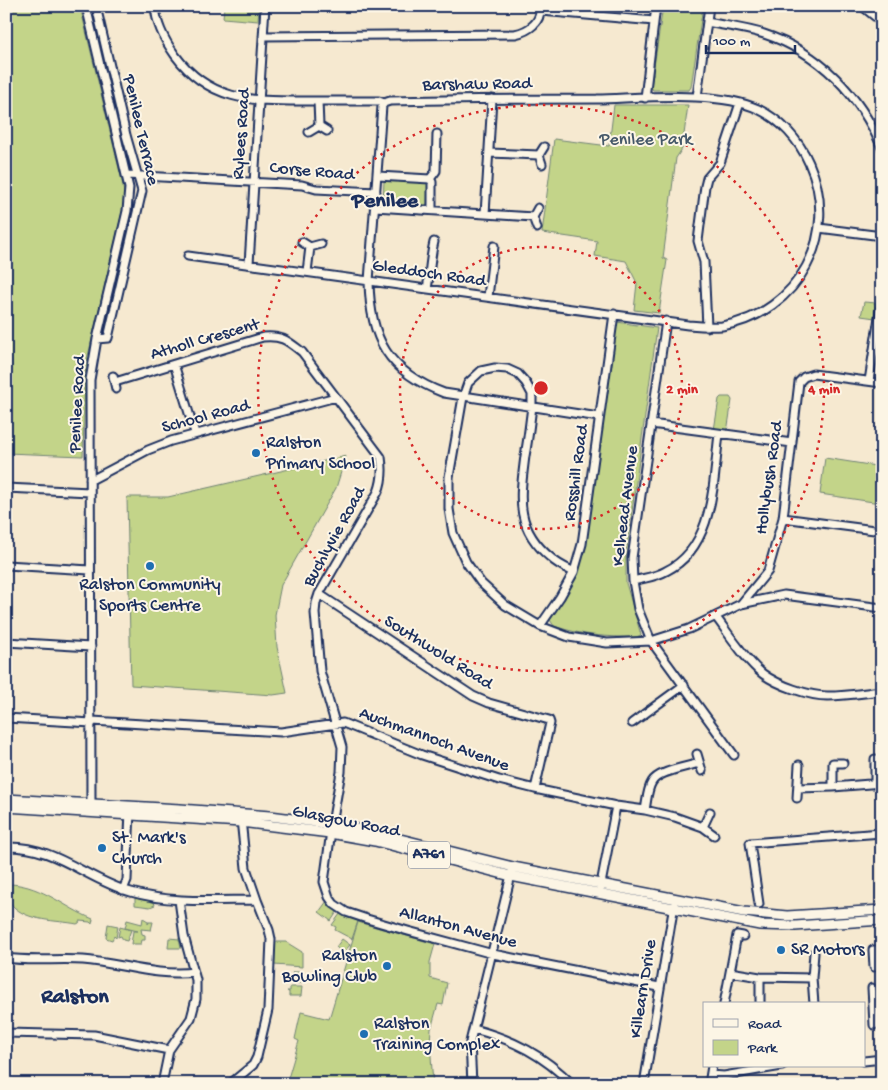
<svg xmlns="http://www.w3.org/2000/svg" width="888" height="1090" font-family="'Gochi Hand',sans-serif">
	<style>
		.green { fill: #c3d489; stroke: #6f8274 }
		.lines { fill: none; stroke-linecap: round; stroke-linejoin: round }
		.minor-casing { stroke: #1b2f5e; stroke-width: 11 }
		.major-casing { stroke: #1b2f5e; stroke-width: 12 }
		.minor { stroke: #fcf5e5; stroke-width: 7 }
		.major { stroke: #fcf5e5; stroke-width: 9 }
		.ring { fill: none; stroke: #d62828; stroke-width: 2.5; stroke-dasharray: 2.5 5 }
		.poi-dot { fill: #1f6fb2; stroke: #fcf5e5; stroke-width: 2 }
		.labels { text-anchor: middle; dominant-baseline: central; stroke-width: 4; stroke-linejoin: round; paint-order: stroke }
		.shield { fill: #fcf5e5; stroke: #5e6a86; stroke-width: 1 }
		.shield-label { font-size: 16px; font-weight: bold; fill: #1b2f5e }
		.street-label { font-size: 18px; fill: #1b2f5e; stroke: #fcf5e5 }
		.park-label { font-size: 18px; fill: #455869; stroke: #fcf5e5 }
		.poi-label { font-size: 18px; fill: #1b2f5e; stroke: #fcf5e5; text-anchor: start }
		.district-label { font-size: 22px; font-weight: bold; fill: #1b2f5e; stroke: #fcf5e5 }
		.centre { fill: #d62828; stroke: #fcf5e5; stroke-width: 2.5 }
		.ring-label { font-size: 15px; text-anchor: middle; font-weight: bold; fill: #d62828; stroke: #fcf5e5; stroke-width: 4; stroke-linejoin: round; paint-order: stroke }
	</style>
	<rect width="100%" height="100%" fill="#f6e9d0"/>
	<filter id="ink" filterUnits="userSpaceOnUse"><feTurbulence type="fractalNoise" baseFrequency=".02" numOctaves="2"/><feDisplacementMap in="SourceGraphic" scale="10" xChannelSelector="R" yChannelSelector="G"/><feConvolveMatrix kernelMatrix="1 2 1 2 8 2 1 2 1" color-interpolation-filters="sRGB"/></filter>
	<g filter="url(#ink)">
		<path class="green" d="M6 6H80L122 181 124 193 122 212 88 356 85 374 83 456 6 453Z
			M224 6H259L258 21 223 18Z
			M663 6H703L691 87 689 90H653L651 87Z
			M614 105H688L682 149 676 158 663 258 667 260 659 313 634 310 637 283 626 261 595 256 597 241 542 233 554 139 609 146Z
			M384 180 428 183 427 205 383 203Z
			M864 302 877 303 875 318 861 316Z
			M617 322 657 328 626 555V583L641 635 636 637C604 637 585 636 554 626L550 620C569 593 577 577 586 545Z
			M721 397H730L732 400 727 432 714 430 719 399Z
			M346 456 336 488 281 585 275 615 277 647 287 693 273 695 131 685 127 497H168Z
			M825 458 882 467V491L880 503 820 494Z
			M11 884C43 886 65 908 93 919L92 924 90 922 80 921 79 923 77 924C57 920 27 922 12 905 10 902 8 898 7 894Z
			M135 898 154 902 155 905 150 907 135 905Z
			M327 901 337 912 331 921 319 912Z
			M340 914 358 921 352 939 335 930 336 927 332 925Z
			M143 918 148 921V924L149 922H153L151 930 141 929 142 934 145 935V940H142L141 944H131L133 931H138L125 928 127 920 142 924Z
			M358 922 435 944 430 962V978L447 983 443 1005 438 1004 431 1029 430 1042 433 1084H283L289 1075 299 1041 295 1039 301 1012 329 1019Z
			M108 924 118 926 116 938 114 936 112 940 106 938Z
			M120 927 131 930 127 941 123 940 121 936 118 937Z
			M169 938 179 939 181 948H168Z
			M342 939 350 945 343 953 336 947Z
			M275 942H286L302 952V967L274 965Z
			M293 972H302V977L298 976V979H302V983H296V980H290Z
			M290 987H302L301 996H289V992L287 991H290Z"/>
		<g class="lines">
			<defs>
				<path id="minor" d="M86 6 129 188 127 211 97 339 90 380 91 807
					M96 6 126 135 142 191 108 338 97 339
					M155 6C156 24 165 41 175 55 209 101 250 101 302 101 328 101 354 101 379 101L384 103 390 101C459 99 528 99 597 99 642 98 718 90 758 109 781 120 799 140 809 163 841 234 799 313 722 326 710 327 699 326 688 325L188 256
					M862 6 882 22
					M541 11 654 21
					M707 22C726 26 746 28 764 34 819 52 860 95 882 148
					M263 36 515 34C529 31 542 22 540 6
					M697 97 709 6
					M645 98 656 6
					M318 101 319 126
					M384 103 382 106 369 281C370 339 388 372 444 393L599 417
					M309 132 319 126 327 131
					M489 153 539 155
					M542 164 539 155 544 147
					M127 175 302 185 316 189 376 192
					M378 176 430 179
					M430 179 436 171 437 134
					M430 179 432 182V210
					M375 207 533 217
					M485 214 492 99
					M537 228 533 217 538 208
					M819 228 882 236
					M302 242 310 247 321 244
					M249 264 265 6
					M307 272 310 247
					M427 289C430 273 430 258 434 242
					M488 297 494 246
					M666 321 632 558 633 581 638 609 651 641 734 755
					M707 327 704 262 698 241 705 186 707 178 720 163 740 103
					M174 364 195 433
					M113 376 116 389
					M869 381 882 298
					M115 382 263 337C282 335 288 341 302 352L381 457C383 470 383 480 378 492L319 594 316 603 315 613 320 671 342 747 341 772 332 824 324 882 329 897 334 904 346 912 367 919 408 931 493 954 659 987
					M651 424 792 443
					M90 479H93L148 450 171 441 336 397
					M6 488 90 492
					M783 518 882 531
					M6 565 90 570
					M574 572C566 568 557 564 551 558 514 528 520 497 525 456 528 440 530 423 532 406V394L526 383 518 374 507 369 495 368 481 371 468 383 463 397 449 477V509L453 533 466 562 481 583 505 605 540 626 569 637 607 643 651 641 689 629 741 604 768 571 783 518 799 382 804 377 813 374 882 383
					M633 581C644 578 656 577 666 571 715 547 713 481 719 434
					M319 594 473 696 489 703 549 720 550 723 535 789
					M741 604 784 595 882 608
					M716 617C728 633 747 662 763 674 778 685 808 696 828 696 846 696 864 693 882 691
					M540 626 560 597 574 572 582 544 614 314
					M6 642 91 647
					M6 718 92 723
					M92 721 281 732 343 723 422 755 499 780 535 789 616 806 645 810 675 817 703 827 714 835
					M632 723 684 685
					M697 754 702 771
					M843 763H833V787L882 783
					M875 784V759L882 760
					M798 788 833 787
					M797 798 799 765
					M645 810C647 801 647 790 652 782 658 771 687 767 699 763
					M703 827 710 812
					M6 847C55 845 87 880 131 892 172 904 216 900 257 900L246 868 241 819
					M600 889 616 806
					M123 890 127 880 130 811
					M759 904 750 843 882 833
					M6 958C32 962 58 958 83 960 120 963 157 977 194 972
					M874 967 873 950H882
					M730 972 760 977 812 978 814 1004
					M760 977V1004
					M812 978 814 953
					M872 988 873 1006
					M724 1004 737 935 743 936
					M874 1025 873 1006 882 1005
					M474 1029C514 1040 543 1055 572 1084
					M6 1033 94 1035 169 1050
					M864 1061 882 1059
					M711 1075 724 1076 782 1066
					M162 1084 169 1050 191 1018 196 999V980L184 936 179 900
					M230 1084 253 1065 257 1057 268 1010 271 939 269 930 257 900
					M472 1084 470 1042 513 867
					M644 1084 674 905
					M709 1084 712 1066"/>
				<path id="major" d="M6 799 180 809 270 816 332 824 376 833 513 867 744 912 787 916 882 910
					M6 807 241 822 330 833 375 841 511 876 760 925 795 926 882 920"/>
			</defs>
			<use href="#minor" class="minor-casing"/>
			<use href="#major" class="major-casing"/>
			<use href="#minor" class="minor"/>
			<use href="#major" class="major"/>
		</g>
	</g>
	<g class="ring">
		<circle cx="541" cy="388" r="141"/>
		<circle cx="541" cy="388" r="283"/>
	</g>
	<g class="poi-dot">
		<circle cx="256" cy="453" r="5"/>
		<circle cx="150" cy="566" r="5"/>
		<circle cx="102" cy="848" r="5"/>
		<circle cx="781" cy="950" r="5"/>
		<circle cx="387" cy="966" r="5"/>
		<circle cx="364" cy="1034" r="5"/>
	</g>
	<g class="labels">
		<rect class="shield" x="408" y="841.5" width="42" height="27" rx="4"/>
		<g class="shield-label">
			<text x="429" y="855">A761</text>
		</g>
		<g class="street-label">
			<text transform="translate(477 85) rotate(-1)">Barshaw Road</text>
			<text transform="translate(140 130) rotate(77)">Penilee Terrace</text>
			<text transform="translate(242 134) rotate(-86)">Rylees Road</text>
			<text transform="translate(312 172) rotate(5)">Corse Road</text>
			<text transform="translate(429 274) rotate(8)">Gleddoch Road</text>
			<text transform="translate(205 340) rotate(-16)">Atholl Crescent</text>
			<text transform="translate(78 404) rotate(-87)">Penilee Road</text>
			<text transform="translate(206 417) rotate(-15)">School Road</text>
			<text transform="translate(577 473) rotate(-82)">Rosshill Road</text>
			<text transform="translate(770 478) rotate(-82)">Hollybush Road</text>
			<text transform="translate(626 506) rotate(-83)">Kelhead Avenue</text>
			<text transform="translate(335 537) rotate(-61)">Buchlyvie Road</text>
			<text transform="translate(438 653) rotate(32)">Southwold Road</text>
			<text transform="translate(434 740) rotate(20)">Auchmannoch Avenue</text>
			<text transform="translate(346 822) rotate(11)">Glasgow Road</text>
			<text transform="translate(458 928) rotate(15)">Allanton Avenue</text>
			<text transform="translate(644 989) rotate(-81)">Killearn Drive</text>
		</g>
		<g class="park-label">
			<text x="646" y="140">Penilee Park</text>
		</g>
		<g class="poi-label">
			<text x="266" y="443">Ralston<tspan x="266" dy="21">Primary School</tspan></text>
			<text x="150" y="585" text-anchor="middle">Ralston Community<tspan x="150" dy="21">Sports Centre</tspan></text>
			<text x="112" y="838">St. Mark's<tspan x="112" dy="21">Church</tspan></text>
			<text x="791" y="950">SR Motors</text>
			<text x="377" y="956" text-anchor="end">Ralston<tspan x="377" dy="21">Bowling Club</tspan></text>
			<text x="374" y="1024">Ralston<tspan x="374" dy="21">Training Complex</tspan></text>
		</g>
		<g class="district-label">
			<text x="385" y="202">Penilee</text>
			<text x="75" y="998">Ralston</text>
		</g>
	</g>
	<circle cx="541" cy="388" r="8" class="centre"/>
	<g class="ring-label">
		<text x="682" y="393">2 min</text>
		<text x="824" y="393">4 min</text>
	</g>
	<rect width="888" height="1090" fill="none" stroke="#fcf5e5" stroke-width="25"/>
	<rect x="12" y="12" width="863" height="1065" fill="none" stroke="#1b2f5e" stroke-width="2" filter="url(#ink)"/>
	<rect x="703" y="1002" width="162" height="65" fill="#fcf5e5" stroke="#a2a6af"/>
	<rect x="713" y="1019" width="25" height="8" fill="#fcf5e5" stroke="#a2a6af"/>
	<text x="748" y="1028" font-size="15" fill="#1b2f5e">Road</text>
	<rect x="713" y="1040" width="25" height="15" fill="#c3d489" stroke="#a2a6af"/>
	<text x="748" y="1052" font-size="15" fill="#1b2f5e">Park</text>
	<path d="M706 45v8h89v-8" fill="none" stroke="#1b2f5e" stroke-width="2.5"/>
	<text x="713" y="45" font-size="15" fill="#1b2f5e" stroke="#fcf5e5" stroke-width="4" paint-order="stroke">100 m</text>
</svg>
